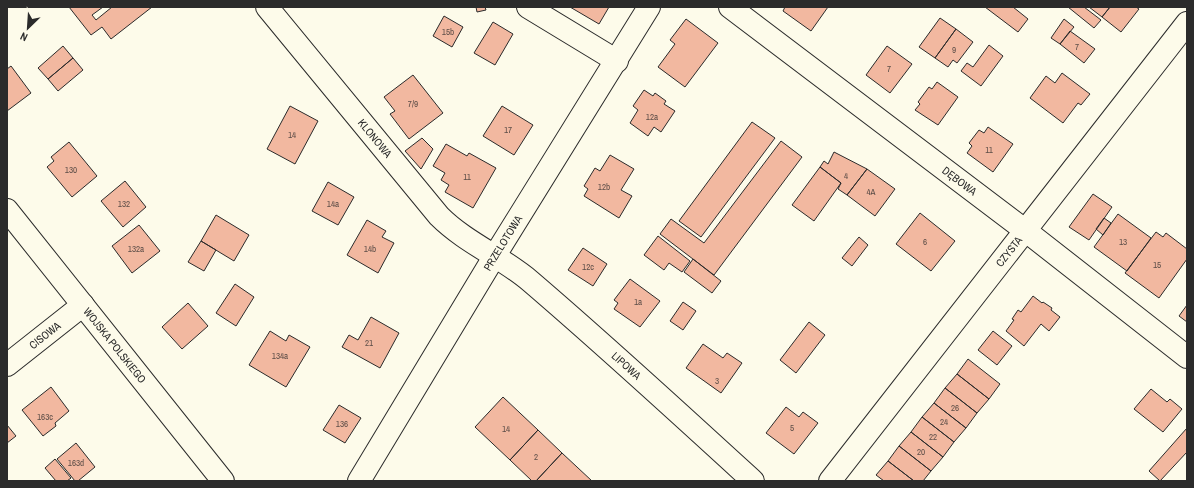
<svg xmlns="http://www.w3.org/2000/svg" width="1194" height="488" font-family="'Archivo Narrow',sans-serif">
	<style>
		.building { fill: #f2b8a0; stroke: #2b2b2b }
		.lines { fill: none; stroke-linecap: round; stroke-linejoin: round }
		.minor-casing { stroke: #2b2b2b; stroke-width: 24 }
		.major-casing { stroke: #2b2b2b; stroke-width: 24 }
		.minor { stroke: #fdfbea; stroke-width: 22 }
		.major { stroke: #fdfbea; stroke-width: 22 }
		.labels { text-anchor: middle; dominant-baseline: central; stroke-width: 3; stroke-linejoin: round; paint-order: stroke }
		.number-label { font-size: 9px; fill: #5d4e48 }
		.street-label { font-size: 11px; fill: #2b2b2b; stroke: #fdfbea }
	</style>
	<rect width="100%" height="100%" fill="#fdfbea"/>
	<path class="building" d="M69 7H103L92 15 96 20 112 7H152L111 39 102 27 91 35Z
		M476 7H485L486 10 477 12Z
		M570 7H609L599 24Z
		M785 7H828L811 31 783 11Z
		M985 7H1013L1028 19 1018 32Z
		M1068 7H1084L1101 20 1094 28Z
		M1089 7H1110L1102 17Z
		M1110 7H1136L1139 9 1121 32 1102 17Z
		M444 16 463 27 452 47 433 36Z
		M940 18 956 29 935 58 919 47Z
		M686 19 718 43 685 87 658 67 675 44 670 40Z
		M1064 19 1074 27 1060 44 1051 38Z
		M493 22 513 34 495 65 474 53Z
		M956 29 973 42 957 63 953 60 948 67 935 58Z
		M1070 31 1095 49 1084 63 1060 44Z
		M989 45 1003 56 981 86 961 71 967 63 973 67Z
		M63 46 73 58 48 79 38 68Z
		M887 46 912 64 890 93 866 75Z
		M73 58 83 70 58 91 48 79Z
		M11 66 31 93 7 111V69Z
		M1062 73 1090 94 1081 105 1078 103 1063 123 1030 98 1046 76 1055 83Z
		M413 75 443 113 409 139 390 114 395 111 384 97Z
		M937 82 958 97 938 125 915 110 920 104 918 102 929 87 932 89Z
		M644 90 653 96 655 93 666 101 664 104 675 111 661 132 654 127 648 136 630 123 638 110 633 106Z
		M290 106 318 121 295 164 267 149Z
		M502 106 533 125 514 155 483 136Z
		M752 122 775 138 701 237 679 221Z
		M988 127 1013 144 993 172 967 153 972 146 969 143 979 130 984 133Z
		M422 138 433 149 421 169 405 151Z
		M781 141 802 157 714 275 660 234 671 219 704 243Z
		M69 142 97 176 72 197 47 167 54 161 51 157Z
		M446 144 467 156 469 153 496 168 473 208 445 192 449 185 441 180 445 173 433 166Z
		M834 152 867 169 847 195 838 189 841 183 820 167 824 161 828 164Z
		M610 155 634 169 621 190 632 196 619 218 584 196 588 189 584 186 595 168 600 171Z
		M820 167 841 183 814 221 792 205Z
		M867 169 895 189 875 216 847 195Z
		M125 181 146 207 123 227 101 201Z
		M328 182 354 197 338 225 312 211Z
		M1093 194 1112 207 1089 240 1069 227Z
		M920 213 955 241 931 271 896 244Z
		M1118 214 1151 238 1127 271 1094 247Z
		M216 215 249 235 234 261 201 241Z
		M1104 218 1111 223 1103 235 1096 229Z
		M367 220 386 231 382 237 394 243 378 273 347 255Z
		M139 225 160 251 132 273 112 246Z
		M1156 232 1163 237 1166 233 1187 249V259L1159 298 1125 273Z
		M658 236 690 261 682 272 669 263 664 270 644 255Z
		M859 237 868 245 852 266 842 258Z
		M201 241 216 250 204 271 188 262Z
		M583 248 607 264 593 286 568 270Z
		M693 259 721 281 712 293 684 272Z
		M630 279 660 301 640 327 614 309 618 303 614 300Z
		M235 284 254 297 236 326 216 313Z
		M1033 296 1042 303 1043 302 1052 308 1051 310 1060 317 1049 331 1041 324 1024 346 1006 331 1014 320 1012 319 1018 310 1021 312Z
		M683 302 696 311 683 330 670 321Z
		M188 303 208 326 182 349 162 327Z
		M1187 305V322L1179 316Z
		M371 317 399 333 380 368 342 347 349 335 358 340Z
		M809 322 825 335 796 373 780 360Z
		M270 331 286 341 289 335 310 347 286 387 249 365Z
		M993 331 1012 346 997 365 978 350Z
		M703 344 723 358 727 353 742 363 721 393 686 368Z
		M968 359 1000 384 989 399 957 374Z
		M957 374 989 399 977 413 945 388Z
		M51 387 69 411 55 423 56 426 43 436 22 410Z
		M945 388 977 413 966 428 934 403Z
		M1151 389 1167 402 1170 399 1182 409 1163 432 1134 409Z
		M503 397 538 430 510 460 475 427Z
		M934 403 966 428 954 442 922 417Z
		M339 405 361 418 345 443 323 430Z
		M786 407 799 417 803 412 818 423 794 454 766 433Z
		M922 417 954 442 943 457 911 432Z
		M7 425 16 436 7 443Z
		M1187 428V452L1160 481 1149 471Z
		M538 430 562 453 536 481H532L510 460Z
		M911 432 943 457 931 471 899 446Z
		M76 443 95 467 78 481H75L57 459Z
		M899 446 931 471 923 481H914L888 461Z
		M562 453 592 481H536Z
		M55 459 71 478 67 481H56L45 468Z
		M888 461 914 481H884L876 475Z"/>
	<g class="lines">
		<defs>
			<g id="minor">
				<path id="s1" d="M267 7 439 216C466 243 502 257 530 281 606 346 680 414 753 481"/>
				<path d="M528 7 617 61"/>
				<path id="s2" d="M730 7 1026 231 1187 357"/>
				<path id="s3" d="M7 365 83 305"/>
				<path id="s4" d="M359 481 494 257 649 7"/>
				<path id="s5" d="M830 481 1187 23"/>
			</g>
			<g id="major">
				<path id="s6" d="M7 210 223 481"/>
			</g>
		</defs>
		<use href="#minor" class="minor-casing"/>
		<use href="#major" class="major-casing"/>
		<use href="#minor" class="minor"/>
		<use href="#major" class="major"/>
	</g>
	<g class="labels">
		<g class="number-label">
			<text x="448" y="32">15b</text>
			<text x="1077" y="47">7</text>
			<text x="954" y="50">9</text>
			<text x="889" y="69">7</text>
			<text x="413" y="104">7/9</text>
			<text x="652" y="117">12a</text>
			<text x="508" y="130">17</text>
			<text x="292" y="135">14</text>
			<text x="989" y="150">11</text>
			<text x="71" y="170">130</text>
			<text x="846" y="176">4</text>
			<text x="467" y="177">11</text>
			<text x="604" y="187">12b</text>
			<text x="871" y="192">4A</text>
			<text x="124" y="204">132</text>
			<text x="333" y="204">14a</text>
			<text x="925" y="242">6</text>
			<text x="1123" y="242">13</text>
			<text x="136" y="249">132a</text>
			<text x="370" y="249">14b</text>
			<text x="1157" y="265">15</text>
			<text x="588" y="267">12c</text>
			<text x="638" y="302">1a</text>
			<text x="369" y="343">21</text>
			<text x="280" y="356">134a</text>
			<text x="717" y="381">3</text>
			<text x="955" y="408">26</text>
			<text x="45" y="417">163c</text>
			<text x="944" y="422">24</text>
			<text x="342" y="424">136</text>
			<text x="792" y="428">5</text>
			<text x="506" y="429">14</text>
			<text x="933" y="437">22</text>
			<text x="921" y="452">20</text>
			<text x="536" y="457">2</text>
			<text x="76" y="463">163d</text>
		</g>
		<g class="street-label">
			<text stroke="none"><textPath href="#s1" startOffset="170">KLONOWA</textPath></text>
			<text stroke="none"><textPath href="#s2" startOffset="288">DĘBOWA</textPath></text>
			<text stroke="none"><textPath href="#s4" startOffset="278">PRZELOTOWA</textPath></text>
			<text stroke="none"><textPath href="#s5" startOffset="291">CZYSTA</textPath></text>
			<text stroke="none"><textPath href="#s3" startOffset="48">CISOWA</textPath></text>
			<text stroke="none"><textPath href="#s6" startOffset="173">WOJSKA POLSKIEGO</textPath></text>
			<text stroke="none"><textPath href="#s1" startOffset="511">LIPOWA</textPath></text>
		</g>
	</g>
	<rect width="1194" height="488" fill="none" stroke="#2b2b2b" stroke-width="16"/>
	<g transform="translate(28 28) rotate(205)" stroke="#fdfbea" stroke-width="3" paint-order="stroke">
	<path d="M0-3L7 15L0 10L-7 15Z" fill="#2b2b2b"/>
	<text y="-6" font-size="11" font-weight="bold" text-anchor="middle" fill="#2b2b2b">N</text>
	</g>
</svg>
